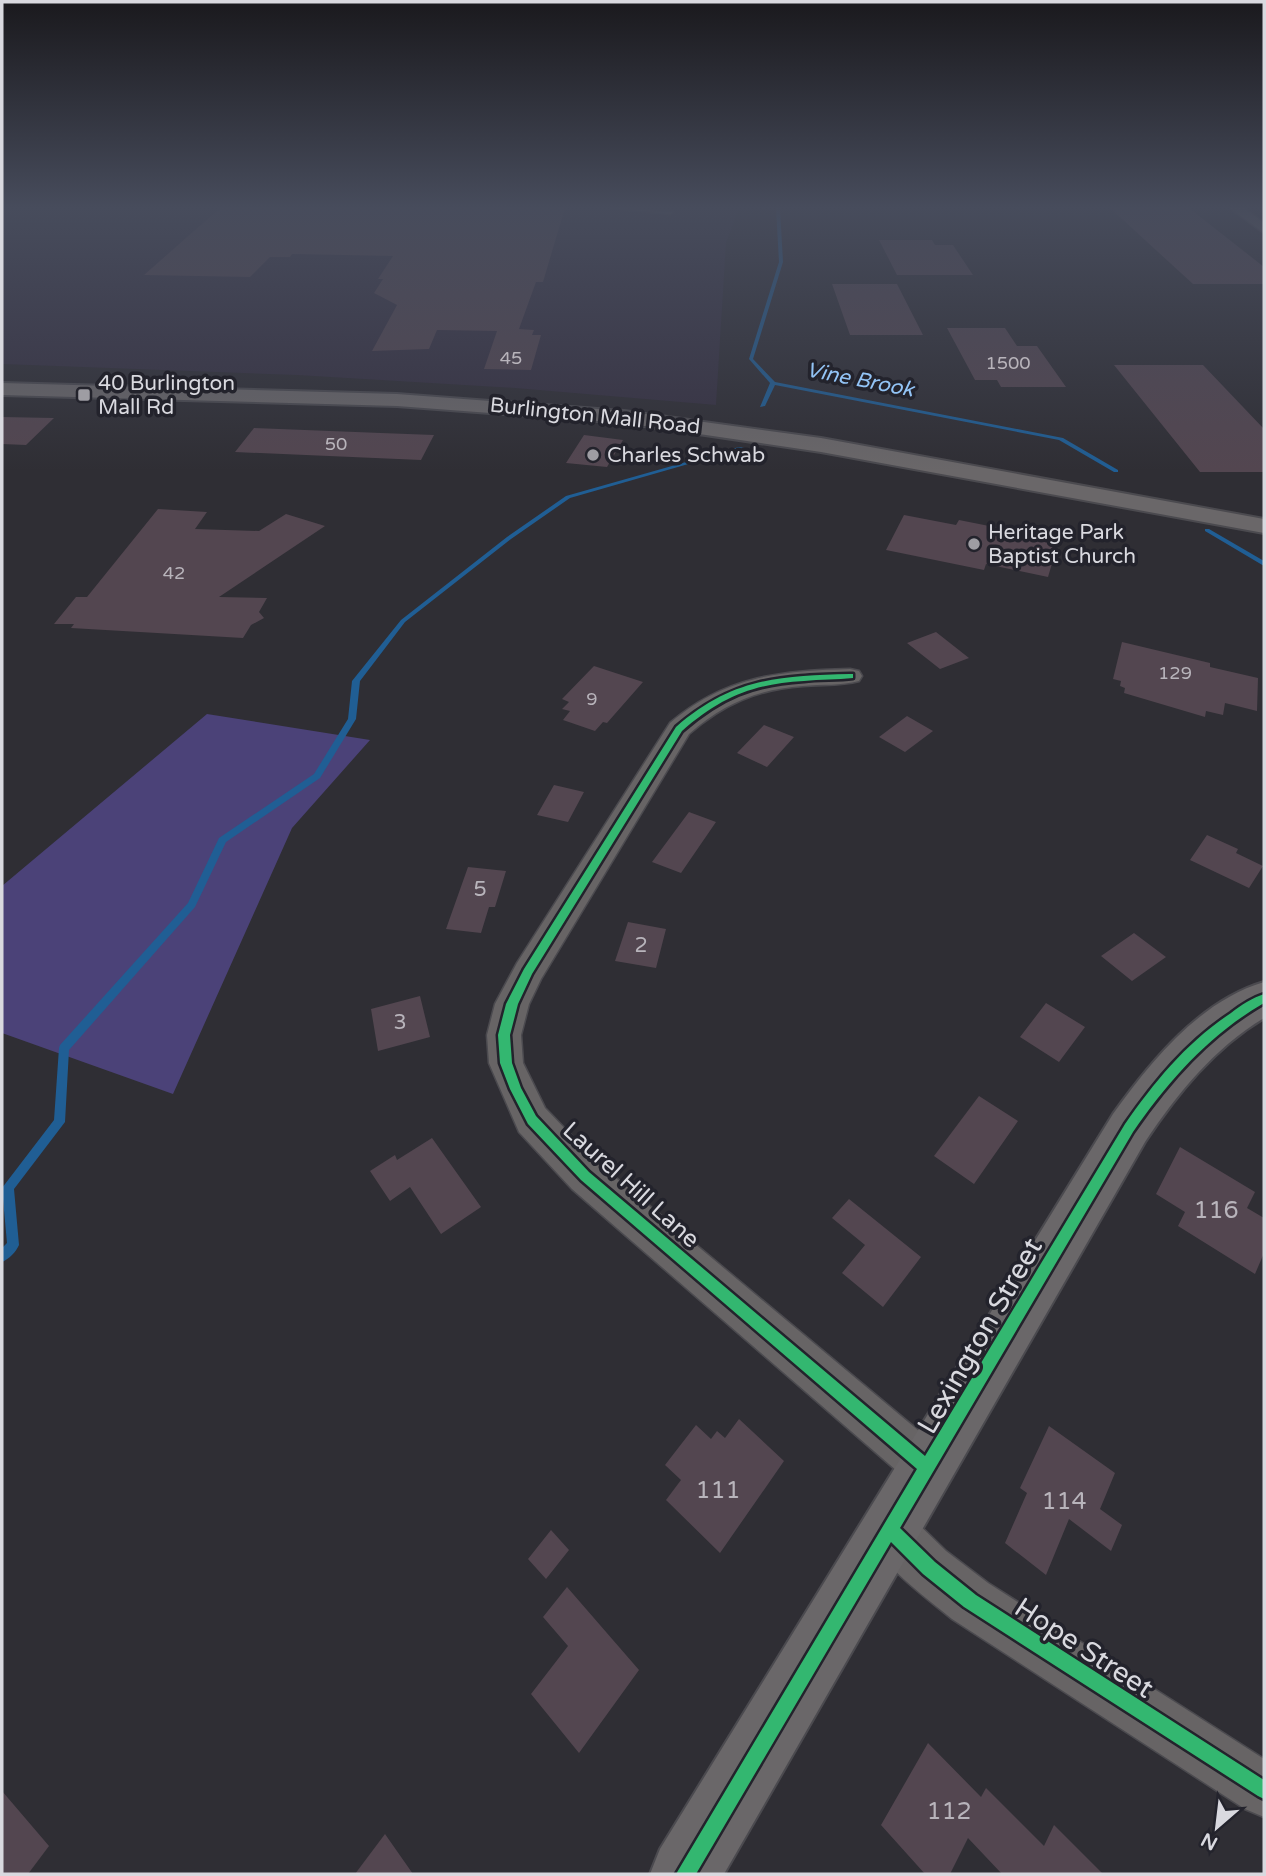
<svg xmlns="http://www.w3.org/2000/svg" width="1266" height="1876" font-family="'Varela Round',sans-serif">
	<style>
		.medical { fill: #363141 }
		.green { fill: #4b4278 }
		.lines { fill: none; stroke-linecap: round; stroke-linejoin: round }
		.stream { fill: #205e94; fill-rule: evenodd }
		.building { fill: #534650 }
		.lane-casing { stroke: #4b4a4f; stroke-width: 3 }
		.street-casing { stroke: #4b4a4f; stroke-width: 3 }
		.secondary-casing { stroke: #4b4a4f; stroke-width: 4 }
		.lane { fill: #676465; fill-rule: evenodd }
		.street { fill: #676465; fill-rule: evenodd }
		.secondary { fill: #6a6769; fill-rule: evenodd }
		.cycleway-casing { stroke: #23232c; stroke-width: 5 }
		.cycleway { fill: #33b770; fill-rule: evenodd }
		.poi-dot { fill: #9e9da3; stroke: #23232c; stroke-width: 2.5 }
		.labels { text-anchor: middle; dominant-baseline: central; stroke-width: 7; stroke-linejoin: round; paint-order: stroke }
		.far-number-label { font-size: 18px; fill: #b8b4bb }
		.far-water-label { font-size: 21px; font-style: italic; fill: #93c4f6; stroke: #23232c }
		.far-poi-label { font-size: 21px; fill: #d9d9df; stroke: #23232c; text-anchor: start }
		.far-street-label { font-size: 21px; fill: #d9d9df; stroke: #23232c }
		.number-label { font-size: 21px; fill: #b8b4bb }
		.street-label { font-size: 24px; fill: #d9d9df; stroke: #23232c }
		.near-number-label { font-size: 24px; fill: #b8b4bb }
		.near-street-label { font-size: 28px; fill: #d9d9df; stroke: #23232c }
	</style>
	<rect width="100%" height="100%" fill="#2f2e34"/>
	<path class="medical" d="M2 208H739L726 243 716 405 515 388 297 375 2 364Z"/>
	<path class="green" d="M207 714 370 740 292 828 173 1094 2 1033V886Z"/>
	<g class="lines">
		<path class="stream" d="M776 208H780L783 262 753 359 775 382 1063 438 1118 470V472H1114L1059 440 775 385 765 406 760 407 770 383 749 359 779 262Z
			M739 447 744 448 570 498 511 539 405 622 360 681 356 719 320 778 226 842 195 907 69 1050 65 1122 14 1189 19 1245C16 1252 9 1259 2 1262V1248L7 1243 2 1188 54 1120 59 1048 60 1045 188 903 219 838 314 774 348 719 352 681 401 620 507 537 566 496Z
			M1205 529H1209L1264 561V566L1205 531Z"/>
	</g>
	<path class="building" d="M220 208H565L543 282H536L519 329 534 330 532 335H541L531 370 484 369 497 331 437 330 429 349 372 351 397 305 374 293 383 279H378L393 256 292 254 290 257H270L250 277 144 275Z
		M1110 208H1189L1264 267V284H1193Z
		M879 240H932L935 245H953L973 275H897Z
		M832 284H897L923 335H850Z
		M947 328H1005L1017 346H1037L1066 387H1001L997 380H975Z
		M1114 365H1203L1264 429V472H1200Z
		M2 417 54 418 26 445 2 444Z
		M254 428 381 433 434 435 421 460 235 452Z
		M584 435 623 440 607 467 566 463Z
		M158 509 207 512 195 529 259 531 286 514 325 526 219 597 267 598 259 612 264 618 251 625 243 638 71 628 74 624H54L76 597H87Z
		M904 515 956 525 959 520 1059 540 1048 577 986 564 984 570 886 550Z
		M936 632 969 658 940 669 907 643Z
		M1122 642 1210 663V667L1258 678 1257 711 1225 703 1223 715 1206 711 1205 717 1124 693 1125 688 1120 686 1121 681 1113 679Z
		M594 666 643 682 607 723 603 722 595 731 563 720 570 711 562 709 569 702 562 699Z
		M907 716 933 731 905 752 879 737Z
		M764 725 794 737 767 767 737 753Z
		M554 785 584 792 568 822 537 815Z
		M689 812 716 822 681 873 652 862Z
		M1207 835 1238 849 1236 853 1263 866 1249 888 1190 860Z
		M468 867 506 871 495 907H489L481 933 446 929Z
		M628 922 666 929 656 968 615 961Z
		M1134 933 1166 957 1132 981 1101 956Z
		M420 996 430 1037 378 1051 371 1009Z
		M1046 1003 1085 1027 1059 1062 1020 1037Z
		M979 1096 1018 1121 974 1184 934 1156Z
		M432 1138 481 1207 441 1234 410 1187 390 1201 370 1171 395 1155 397 1160Z
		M1180 1147 1255 1192 1247 1208 1264 1218V1253L1255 1274 1178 1226 1185 1212 1156 1194Z
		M849 1199 921 1257 883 1307 842 1273 865 1245 832 1218Z
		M739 1419 784 1461 720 1553 666 1500 681 1480 665 1465 696 1425 711 1439 717 1431 725 1438Z
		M1049 1426 1115 1473 1100 1509 1122 1525 1111 1551 1069 1519 1046 1575 1005 1543 1027 1493 1020 1488Z
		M551 1530 569 1550 546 1579 528 1559Z
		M567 1587 639 1670 579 1753 531 1694 568 1646 543 1617Z
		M928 1743 981 1797 986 1788 1044 1846 1054 1825 1103 1874H1002L968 1838 950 1874H925L881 1825Z
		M2 1791 49 1846 28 1874H2Z
		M385 1834 413 1874H355Z"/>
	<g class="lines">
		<defs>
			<path id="lane" d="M611 208 673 212 670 214Z"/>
			<path id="street" d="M1230 208H1244L1264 223V233Z
				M850 669 859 671 862 676 859 681C841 686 822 684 803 686 758 689 723 704 689 734L541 979 529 1004 521 1035 523 1063 545 1108 598 1163 944 1452 951 1468 944 1484 928 1491 912 1484 572 1189 519 1132 489 1063 487 1035 495 1004 517 963 670 723C725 676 780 671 850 669Z
				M890 1506 907 1513 946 1551 988 1583 1264 1759V1817L1245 1809 952 1619C922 1594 882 1567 866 1530L873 1513Z"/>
			<path id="secondary" d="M2 383 397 394 624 411 821 438 1264 519V533L821 452 624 423 397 406 2 395Z
				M1264 982V1018C1214 1048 1177 1094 1145 1142L724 1874H650L660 1849 1113 1114C1151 1061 1200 1001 1264 982Z"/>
		</defs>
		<use href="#lane" class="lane-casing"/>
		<use href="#street" class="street-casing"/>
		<use href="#secondary" class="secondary-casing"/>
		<use href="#lane" class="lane"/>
		<use href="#street" class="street"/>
		<use href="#secondary" class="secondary"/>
		<defs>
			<path id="cycleway" d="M850 674H853V678C837 680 820 679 804 681 753 684 721 697 682 731L532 974 518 1004 510 1035 512 1063 521 1088 536 1116 589 1172 925 1456 1125 1124C1155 1081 1187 1042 1231 1013 1241 1005 1252 998 1264 994V1003C1209 1035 1169 1080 1133 1132L900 1528 935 1562 976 1595 1264 1780V1799L1258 1796 964 1607 923 1574 891 1542 696 1874H676L917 1469 581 1180 528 1124 510 1089 500 1063 498 1035 506 1004 524 969 676 727C732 678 779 676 850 674Z"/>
		</defs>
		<use href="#cycleway" class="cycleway-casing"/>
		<use href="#cycleway" class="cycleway"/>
	</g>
	<linearGradient id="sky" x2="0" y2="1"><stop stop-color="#1a191d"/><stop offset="0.44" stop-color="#474c5c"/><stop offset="1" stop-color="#474c5c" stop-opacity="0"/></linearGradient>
	<rect width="1266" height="471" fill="url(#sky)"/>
	<g class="poi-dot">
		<rect x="77" y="388" width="14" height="14" rx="3.5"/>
		<circle cx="593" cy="455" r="7"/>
		<circle cx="974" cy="544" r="7"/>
	</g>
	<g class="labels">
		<g class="far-number-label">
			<text x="511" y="358">45</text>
			<text x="1008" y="363">1500</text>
			<text x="336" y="444">50</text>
			<text x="174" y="573">42</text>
			<text x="1175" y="673">129</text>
			<text x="592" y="699">9</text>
		</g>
		<g class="far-water-label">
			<text transform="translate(860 380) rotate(11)">Vine Brook</text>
		</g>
		<g class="far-poi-label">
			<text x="98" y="383">40 Burlington<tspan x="98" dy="24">Mall Rd</tspan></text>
			<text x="607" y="455">Charles Schwab</text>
			<text x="988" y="532">Heritage Park<tspan x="988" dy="24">Baptist Church</tspan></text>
		</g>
		<g class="far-street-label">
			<text transform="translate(595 416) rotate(6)">Burlington Mall Road</text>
		</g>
		<g class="number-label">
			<text x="480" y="889">5</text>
			<text x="641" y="945">2</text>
			<text x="400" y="1022">3</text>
		</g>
		<g class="street-label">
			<text transform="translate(631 1185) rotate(42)">Laurel Hill Lane</text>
		</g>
		<g class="near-number-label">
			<text x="1216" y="1210">116</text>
			<text x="718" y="1490">111</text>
			<text x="1064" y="1501">114</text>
			<text x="949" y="1811">112</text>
		</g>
		<g class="near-street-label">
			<text transform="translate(980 1336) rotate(-60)">Lexington Street</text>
			<text transform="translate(1084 1648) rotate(33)">Hope Street</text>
		</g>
	</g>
	<rect width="1266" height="1876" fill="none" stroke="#d9d9df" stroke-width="7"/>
	<g transform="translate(1217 1827) rotate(208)" stroke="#23232c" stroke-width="5" paint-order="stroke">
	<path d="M0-5L12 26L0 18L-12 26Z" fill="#d9d9df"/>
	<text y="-10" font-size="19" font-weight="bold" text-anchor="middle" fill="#d9d9df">N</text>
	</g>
</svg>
